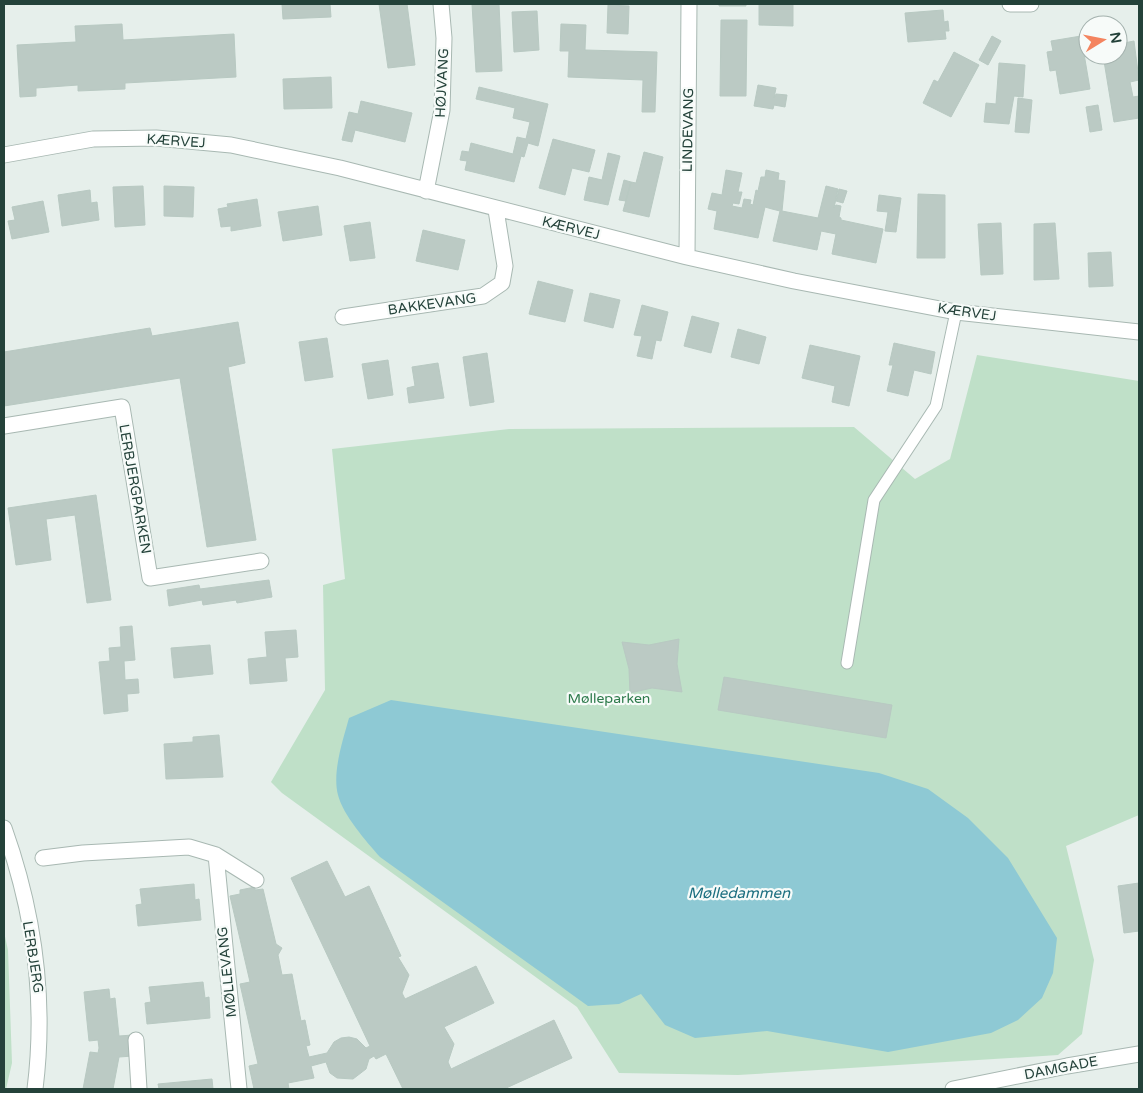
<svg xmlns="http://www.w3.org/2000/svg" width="1143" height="1093" font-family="'Varela Round',sans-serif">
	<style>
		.green { fill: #bfe0c8 }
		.water { fill: #8ec9d4 }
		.building { fill: #bbcac4; stroke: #b8c9c2 }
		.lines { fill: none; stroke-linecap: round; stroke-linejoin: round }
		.service-casing { stroke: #a8b8b2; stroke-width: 13 }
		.minor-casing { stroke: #a8b8b2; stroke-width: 17 }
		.tertiary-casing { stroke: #a8b8b2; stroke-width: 17 }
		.service { stroke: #fff; stroke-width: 11 }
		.minor { stroke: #fff; stroke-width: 15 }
		.tertiary { stroke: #fff; stroke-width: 15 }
		.labels { text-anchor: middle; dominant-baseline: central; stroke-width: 4.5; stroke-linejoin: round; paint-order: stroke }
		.street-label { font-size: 14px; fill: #24423a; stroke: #f7fbf9 }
		.park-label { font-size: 14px; fill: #2d7a4b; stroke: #f7fbf9 }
		.water-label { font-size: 15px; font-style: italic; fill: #1c6f80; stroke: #f7fbf9 }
	</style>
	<rect width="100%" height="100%" fill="#e6efeb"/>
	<path class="green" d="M977 355 1139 381V815L1066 846 1094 960 1082 1034 1058 1055 738 1075 619 1073 577 1007 282 793 271 782 325 690 323 585 345 579 332 449 509 429 854 427 915 479 950 459Z
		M4 932 8 950 12 1063 6 1089H4Z"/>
	<path class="water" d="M391 700 879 773 928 789 968 818 1008 858 1057 938 1053 973 1042 998 1018 1020 991 1033 888 1052 767 1031 695 1038 665 1025 641 994 619 1004 588 1006 380 857C366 841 343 815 338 795 332 772 343 740 349 718Z"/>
	<path class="building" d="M282 4H330L331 17 283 19Z
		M379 4H407L415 65 388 68Z
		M472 4H499L502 71 476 72Z
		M719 4H746V6H719Z
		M759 4H793V26L759 25Z
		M608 5 629 6 628 34 607 33Z
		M943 10 944 22 948 21 949 31H945L946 39 908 42 905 13Z
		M537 11 539 50 514 52 512 12Z
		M721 20H747L746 96H720Z
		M122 24 123 40 234 34 236 77 125 83V89L78 91V85L36 88V96L20 97 17 45 76 42 75 26Z
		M561 24 586 25 585 50 657 52 655 112H642L643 80 568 77 569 51H560Z
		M1122 33 1124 43 1134 41 1139 80 1130 82 1133 97 1139 96V118L1114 122 1103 55H1118V34Z
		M992 36 1001 41 988 65 979 60Z
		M1081 36 1090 89 1060 94 1056 70 1050 71 1047 52 1053 51 1051 41Z
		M954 52 979 65 951 117 923 103 934 80 938 82Z
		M999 63 1025 65 1023 97 1014 96 1009 124 984 122 986 103 996 104Z
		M331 77 332 108 284 109 283 79Z
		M758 85 776 88 774 98 776 94 787 95 785 107 774 105 773 109 754 106Z
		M479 87 548 104 538 146 528 143 524 157 521 156 514 182 465 170 467 161 460 160 462 151 469 152 471 143 513 154 517 137 526 139 530 122 513 118 515 108 476 99Z
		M1018 98 1032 100 1029 133 1015 132Z
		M361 101 412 113 405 142 355 130 352 142 342 140 349 112 358 114Z
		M1098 105 1102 130 1090 132 1086 107Z
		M553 139 595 150 589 172 572 168 565 195 539 188Z
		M644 152 663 157 649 217 623 211 631 182 636 183Z
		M608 153 620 156 608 205 584 200 589 177 602 180Z
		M726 170 742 173 738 192H742L739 204 733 203 732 206 742 208 744 199 751 200 750 204 753 205 756 190 758 191 761 177H765L766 170 779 173 778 180 785 181 782 211 818 218 826 186 838 189 834 208 836 205 841 206 839 217 841 218V220L883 229 876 263 832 254 836 234 821 231 817 250 773 241 780 211 772 209 765 207 758 238 714 229 717 211 708 209 712 193 722 195Z
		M624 180 631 182 626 201 619 200Z
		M143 186 145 225 115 227 113 187Z
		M164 186 194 187 193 217 164 216Z
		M839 189 847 191 843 203 836 201Z
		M90 190 91 203 97 202 99 220 62 226 58 195Z
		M918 194 945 195V258H917Z
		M879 195 901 198 896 232 885 231 888 212 877 211Z
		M257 199 261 226 231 231V226L221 227 218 209 228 207 227 204Z
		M43 201 49 232 12 239 8 221 15 220 12 207Z
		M318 206 322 235 283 241 278 212Z
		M370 222 375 258 350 261 344 226Z
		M1001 223 1003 274 981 275 978 224Z
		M1055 223 1059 279 1034 280V224Z
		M423 230 465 240 458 270 416 261Z
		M1111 252 1113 286 1089 287 1088 253Z
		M538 281 573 290 565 322 529 314Z
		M590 293 620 300 613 328 584 321Z
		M642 305 668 312 661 341 656 340 652 359 637 356 642 336 634 335Z
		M692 316 719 323 711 353 684 346Z
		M238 322 245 363 228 367 256 540 207 547 180 378 4 406V352L150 328 152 336Z
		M738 329 766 337 759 364 731 357Z
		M327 338 333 377 305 381 299 342Z
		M894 343 935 352 931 374 914 370 908 396 887 391 893 365H889Z
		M810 345 860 356 849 406 832 402 835 386 802 378Z
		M487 353 494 402 470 406 463 357Z
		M388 360 393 395 368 399 362 364Z
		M438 363 444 398 409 403 407 388 415 386 412 367Z
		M96 495 111 600 87 603 75 515 46 519 51 560 16 565 8 508Z
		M269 580 272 597 237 603 236 600 203 605 202 600 169 606 167 590 199 585 200 589Z
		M132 626 135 660 124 661 125 680 138 679 139 693 127 694 128 711 104 714 99 662 110 661 109 648 121 647 120 627Z
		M296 630 298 657 285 658 287 681 250 684 248 659 267 657 265 632Z
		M679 639 677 664 682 692 652 688 630 693 629 669 622 642 649 645Z
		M210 645 213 674 174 678 171 648Z
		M724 677 892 705 886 738 718 710Z
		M219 735 223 777 166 779 164 744 193 742V737Z
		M327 861 345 897 369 886 401 956 398 957 409 975 402 993 405 999 476 966 494 1003 444 1027 454 1044 448 1062 451 1069 554 1020 572 1058 504 1089H403L386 1054 376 1059 374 1056 369 1059 366 1069 353 1079 337 1078 330 1073 326 1062 311 1066 314 1078 288 1083 289 1089H254L249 1066 258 1064 240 984 250 982 230 896 240 894V890L255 887V890L263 889 276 944 282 948 278 955 282 975 292 974 301 1021 305 1020 310 1045 306 1046 309 1057 327 1053 334 1042 341 1038 349 1037 357 1039 366 1048 370 1046 291 878Z
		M1139 883V931L1124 933 1118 886Z
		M194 884 195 900 199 899 201 920 138 926 136 905 142 904 140 889Z
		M203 982 205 998 209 997 210 1018 147 1024 145 1003 151 1002 149 987Z
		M109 989 110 999 115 998 119 1036 133 1035V1056L119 1057 113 1089H83L90 1052 98 1053 99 1048 98 1040 89 1041 84 992Z
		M212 1079 213 1089H159L158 1084Z"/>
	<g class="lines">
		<defs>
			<path id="service" d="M847 663 874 500 936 406 956 312"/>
			<path id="minor" d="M1010 4H1031
				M4 155 93 139 156 138 231 145 340 168 687 257 794 281 956 312 1139 332
				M426 191 442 110 444 38 441 4
				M687 257 689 4
				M343 317 483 296 502 283 505 266 496 210
				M4 426 122 407 150 578 261 561
				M216 855 239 1089
				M43 858 83 853 189 847 216 855 256 880
				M136 1040 139 1089
				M953 1089 1067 1066 1139 1054"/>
			<path id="tertiary" d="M4 828C34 912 46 1001 35 1089"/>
		</defs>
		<use href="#service" class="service-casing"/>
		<use href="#minor" class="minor-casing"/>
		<use href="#tertiary" class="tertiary-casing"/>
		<use href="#service" class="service"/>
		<use href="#minor" class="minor"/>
		<use href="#tertiary" class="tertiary"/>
	</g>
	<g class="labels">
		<g class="street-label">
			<text transform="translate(442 83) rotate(-87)">HØJVANG</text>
			<text transform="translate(688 130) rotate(-89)">LINDEVANG</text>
			<text transform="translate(176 141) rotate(4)">KÆRVEJ</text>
			<text transform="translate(571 228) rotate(14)">KÆRVEJ</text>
			<text transform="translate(432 304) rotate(-8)">BAKKEVANG</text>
			<text transform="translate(967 312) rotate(8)">KÆRVEJ</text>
			<text transform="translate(135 489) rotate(80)">LERBJERGPARKEN</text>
			<text transform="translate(33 957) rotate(81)">LERBJERG</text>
			<text transform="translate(227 972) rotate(-96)">MØLLEVANG</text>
			<text transform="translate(1061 1068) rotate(-11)">DAMGADE</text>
		</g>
		<g class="park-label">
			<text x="609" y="698">Mølleparken</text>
		</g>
		<g class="water-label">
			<text x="739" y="893">Mølledammen</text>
		</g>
	</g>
	<rect width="1143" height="1093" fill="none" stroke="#24423a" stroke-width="10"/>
	<g transform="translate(1103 40) rotate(80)"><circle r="24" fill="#f7fbf9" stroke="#a3b1ad"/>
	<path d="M0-4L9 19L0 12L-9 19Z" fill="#f4845f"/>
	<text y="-8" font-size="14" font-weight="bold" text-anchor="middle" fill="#24423a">N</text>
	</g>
</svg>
